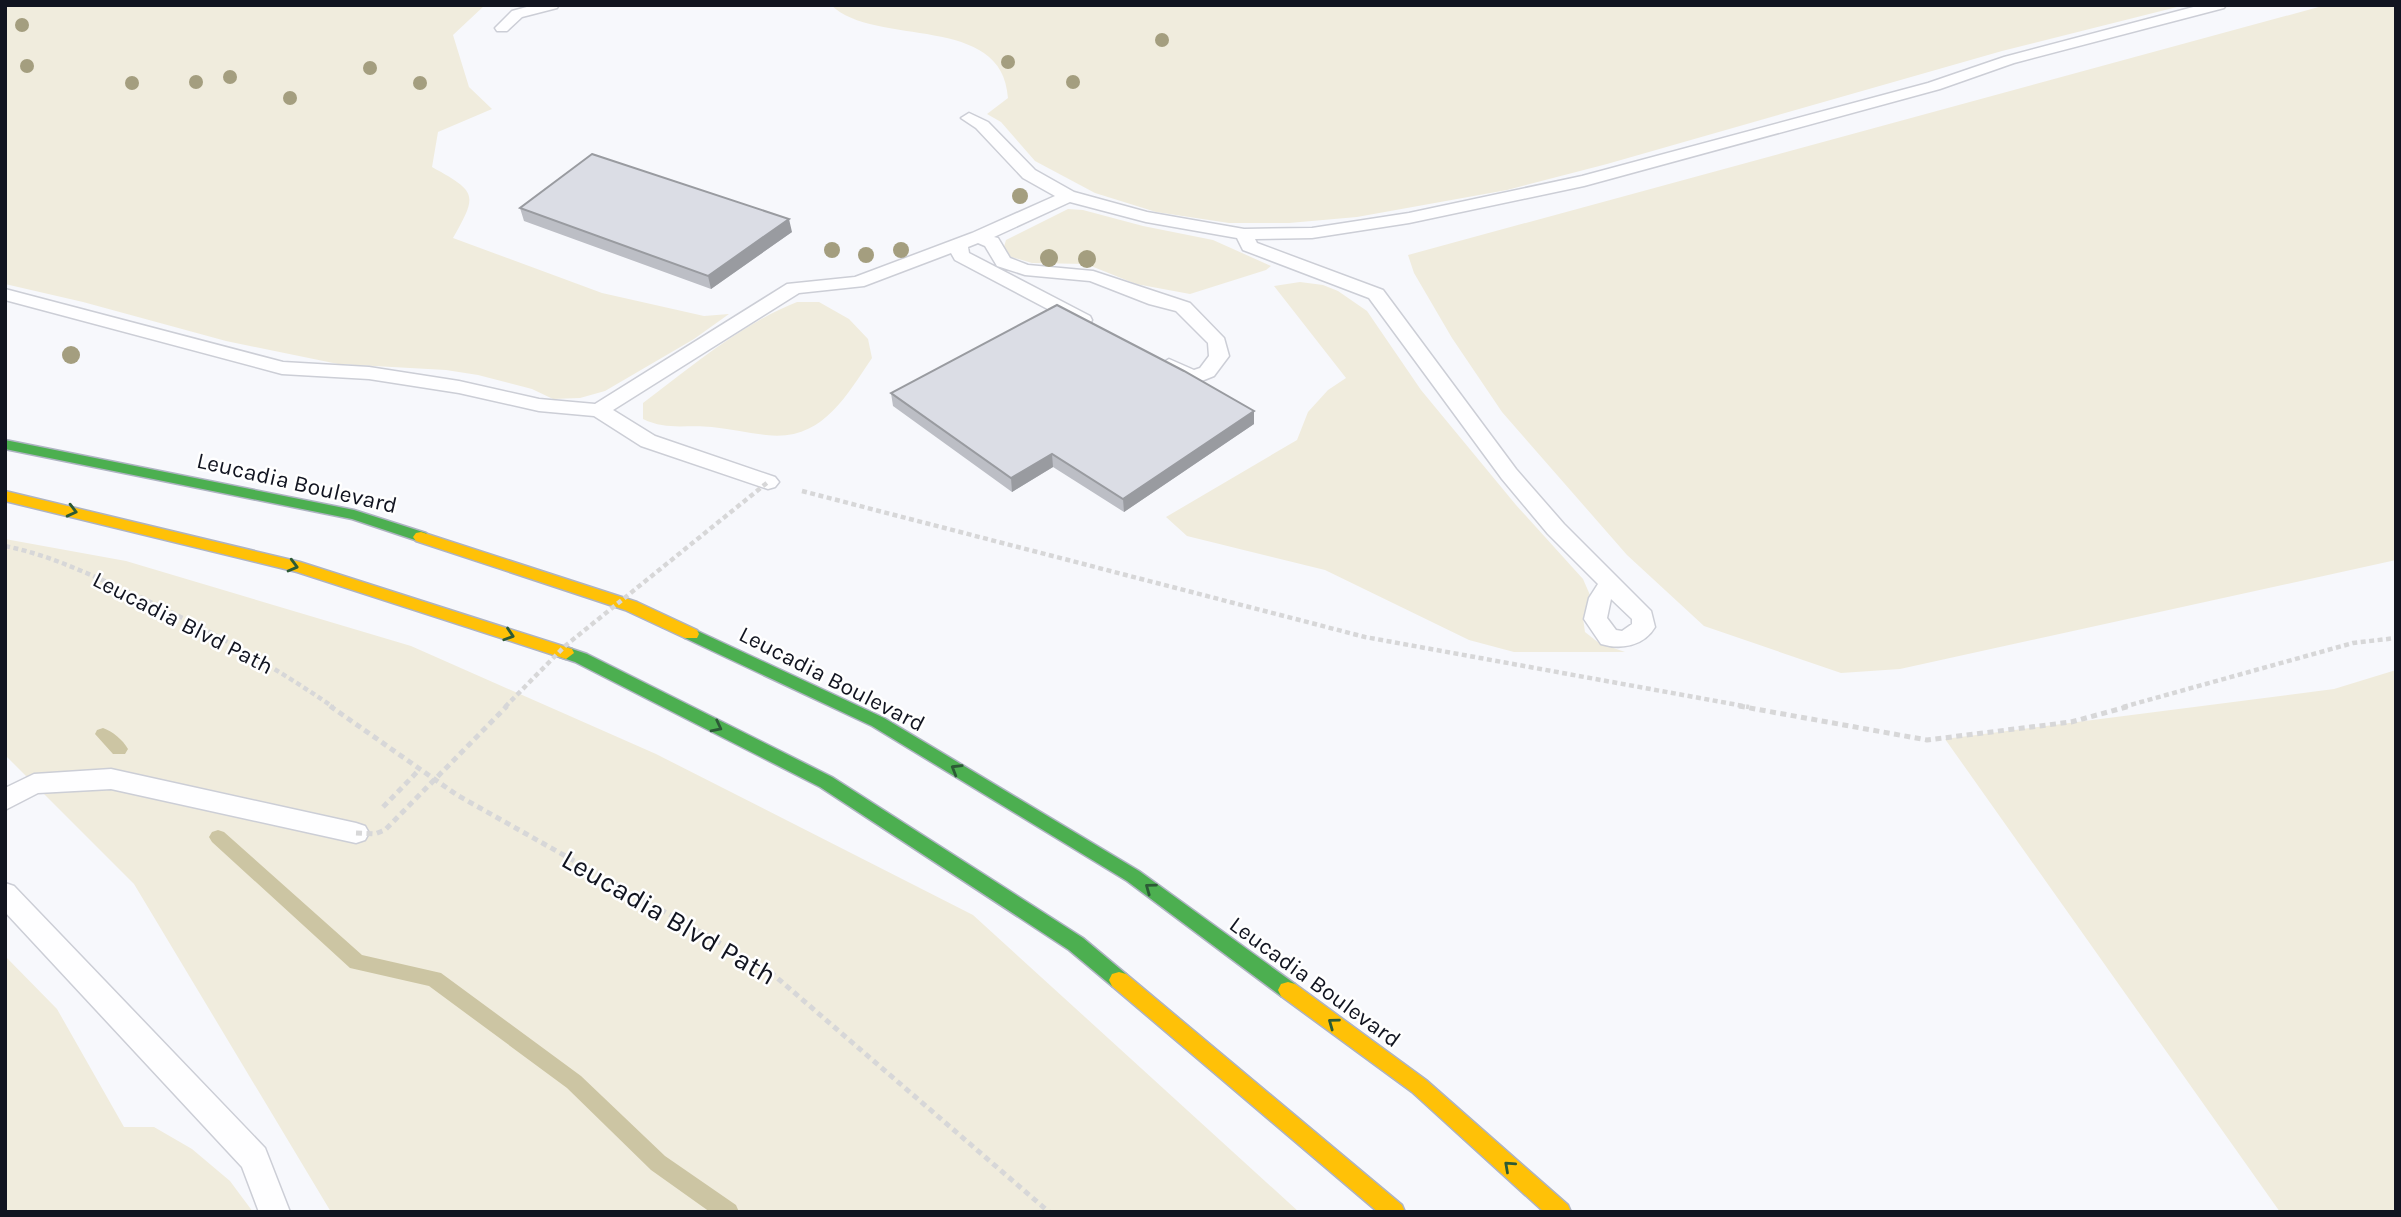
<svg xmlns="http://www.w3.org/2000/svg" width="2401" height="1217" font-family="Karla,sans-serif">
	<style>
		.green { fill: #f0ecdd }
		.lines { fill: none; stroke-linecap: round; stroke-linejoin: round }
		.stream { fill: #ccc5a3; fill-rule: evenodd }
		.lane-casing { stroke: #ccced6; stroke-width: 3 }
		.fast-casing { stroke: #aeb3c2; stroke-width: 3 }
		.slow-casing { stroke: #aeb3c2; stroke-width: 3 }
		.path-far1 { stroke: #d7d7d8; stroke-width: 4.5; stroke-dasharray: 5 3.5; stroke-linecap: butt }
		.path { stroke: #d7d7d8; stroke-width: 5; stroke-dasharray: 6 4.5; stroke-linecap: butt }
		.lane { fill: #fefeff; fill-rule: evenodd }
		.fast { fill: #4caf50; fill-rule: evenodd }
		.slow { fill: #ffc107; fill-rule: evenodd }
		.path-bridge-far1 { stroke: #d7d7d8; stroke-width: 4.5; stroke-dasharray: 5 3.5; stroke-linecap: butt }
		.path-bridge { stroke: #d7d7d8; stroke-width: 5; stroke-dasharray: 6 4.5; stroke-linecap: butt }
		.tree { fill: #a49e7f }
		.wall { fill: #bcbec5 }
		.shaded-wall { fill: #999ba0 }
		.building { fill: #dbdde5; stroke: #999ba0; stroke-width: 2 }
		.oneway { stroke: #2c5a36 }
		.labels { text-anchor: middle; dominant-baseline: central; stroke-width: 5; stroke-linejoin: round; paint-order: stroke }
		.street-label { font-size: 23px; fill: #111420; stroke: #fff }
		.near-street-label { font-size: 28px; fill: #111420; stroke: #fff }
	</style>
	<rect width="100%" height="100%" fill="#f7f8fc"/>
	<path class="green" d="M5 5H485L453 35 469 87 492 109 438 132 432 167C477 192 478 194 453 238L602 293 704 316 729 314 694 339 605 391 580 398 553 399 532 389 478 375 446 370 338 364 226 341 83 302 5 284Z
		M831 5H2185L2002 51 1607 164 1507 190 1357 217 1289 223H1229L1156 212 1095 193 1035 161 1001 122 987 114 1008 98C1003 12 875 48 831 5Z
		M2326 5H2396V560L1900 669 1841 673 1704 626 1627 555 1502 412 1452 338 1414 273 1408 255Z
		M1068 209 1083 210 1143 226 1213 240 1271 266 1266 270 1190 294 1136 284 1086 264 1032 263 1008 256 1003 250 1006 240Z
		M1300 282 1323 285 1338 291 1367 311 1421 390 1516 505 1583 579 1590 595 1583 618 1585 632 1599 643 1625 652H1514L1469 640 1325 570 1187 536 1166 517 1297 440 1308 412 1328 390 1346 378 1274 286Z
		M797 302H819L849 319 868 339 872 358C845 398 821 442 766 435 748 433 730 429 712 427 687 424 668 431 643 419V403C691 367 741 324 797 302Z
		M5 539 126 561 411 646 656 754 973 915 1299 1212H331L134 884 5 755Z
		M2396 670V1212H2280L1945 739 2334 689Z
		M5 956 57 1009 124 1127H154L192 1149 230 1181 253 1212H5Z"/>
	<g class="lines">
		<path class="stream" d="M103 728C112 731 123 740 128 749L125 754H113L95 734 97 730Z
			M218 830 224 832 362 955 441 973 581 1076 665 1156 736 1205 739 1212H710L651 1170 567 1088 429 986 350 968 212 842 209 837 212 832Z"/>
		<defs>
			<path id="lane" d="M534 5H559L557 8 522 17 507 31H497L495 28 512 11Z
				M2201 5H2226L2224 8 2014 63 1940 89 1584 186 1409 223 1312 238 1255 239 1257 243 1383 290 1516 469 1564 524 1651 611 1655 627C1644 646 1621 650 1601 644L1584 619 1589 598 1598 584 1548 534 1502 479 1369 298 1243 250 1237 238 1146 222 1070 202 994 237 998 238 1010 258 1028 265 1093 271 1190 303 1224 338 1229 356 1214 376 1194 384 1162 369 1159 365 1169 359 1194 370 1200 368 1209 356 1208 343 1176 311 1149 304 1090 281 1025 275 997 266 985 246 978 243 968 247 969 253 1090 316 1092 320 1090 324H1076L955 260 951 253 864 286 799 293 613 410 655 436 775 477 779 482 775 487 768 489 641 446 594 416 539 411 459 393 369 379 282 374 5 300V289L283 362 369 367 459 381 539 399 595 404 787 284 855 277 972 233 1055 196 1023 178 976 128 961 118 969 113 988 122 1035 170 1074 192 1147 212 1244 229 1312 228 1409 213 1582 176 1928 83 2004 57ZM1611 599 1632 619V624L1622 631 1616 630 1607 618Z
				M111 769 356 823 365 826 369 833 365 840 356 843 111 789 38 793 5 810V788L34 774Z
				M5 883 14 886 265 1148 290 1212H259L242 1167 5 912Z"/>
			<path id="fast" d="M5 440 354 510 426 533 429 537 421 542 352 519 5 449Z
				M691 628 884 718 1139 871 1295 984 1298 990 1295 996 1288 998 1281 996 1127 881 872 726 685 638 683 634Z
				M566 647 587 654 832 777 1083 938 1126 974 1129 980 1126 986 1119 988 1112 986 1069 950 820 787 575 662 560 657 558 653Z"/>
			<path id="slow" d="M5 491 300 562 572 649 574 653 566 659 297 572 5 501Z
				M421 532 637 602 697 630 699 634 697 638H685L625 610 416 541 413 537 416 533Z
				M1119 972 1126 974 1402 1205 1405 1212H1378L1112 986 1109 980 1112 974Z
				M1288 982 1295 984 1426 1080 1568 1205 1571 1212H1544L1412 1092 1281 996 1278 990 1281 984Z"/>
		</defs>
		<use href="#lane" class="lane-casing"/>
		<use href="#fast" class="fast-casing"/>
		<use href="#slow" class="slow-casing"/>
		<path class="path-far1" d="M802 491 1365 637 1749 707
			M5 546C48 555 77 569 116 586 191 620 265 660 333 707
			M2123 707 2353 643 2396 638"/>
		<path class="path" d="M330 706 457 795 768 970 1049 1212
			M1739 706 1927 740 2071 722 2130 706
			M383 807 419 770"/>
		<use href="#lane" class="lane"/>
		<use href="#fast" class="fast"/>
		<use href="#slow" class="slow"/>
		<path class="path-bridge-far1" d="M505 707 565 646 768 482"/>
		<path class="path-bridge" d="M356 833 375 834 385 830 507 706"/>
	</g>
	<g class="tree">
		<circle cx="22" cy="25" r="7"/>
		<circle cx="1162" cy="40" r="7"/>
		<circle cx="1008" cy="62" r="7"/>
		<circle cx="27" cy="66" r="7"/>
		<circle cx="370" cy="68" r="7"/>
		<circle cx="230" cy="77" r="7"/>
		<circle cx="196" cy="82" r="7"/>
		<circle cx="1073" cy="82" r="7"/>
		<circle cx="132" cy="83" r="7"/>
		<circle cx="420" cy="83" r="7"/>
		<circle cx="290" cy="98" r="7"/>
		<circle cx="1020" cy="196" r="8"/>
		<circle cx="832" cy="250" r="8"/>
		<circle cx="901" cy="250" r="8"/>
		<circle cx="866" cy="255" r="8"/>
		<circle cx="1049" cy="258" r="9"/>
		<circle cx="1087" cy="259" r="9"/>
		<circle cx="71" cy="355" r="9"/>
	</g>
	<path class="wall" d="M520 208 792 232 711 289 524 221Z
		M891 393 1254 411V424L1124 512 1053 467 1012 492 893 406Z"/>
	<path class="shaded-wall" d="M789 219 792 232 711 289 708 276Z
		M1254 411V424L1124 512 1123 499Z
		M1052 454 1053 467 1012 492 1011 478Z"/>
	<path class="building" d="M592 154 789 219 708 276 520 208Z
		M1057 305 1184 371 1254 411 1123 499 1052 454 1011 478 891 393Z"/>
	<defs><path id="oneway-chevron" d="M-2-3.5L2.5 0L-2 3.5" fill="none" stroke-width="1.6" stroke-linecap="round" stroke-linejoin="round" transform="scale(1.75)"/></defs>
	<g class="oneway">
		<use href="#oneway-chevron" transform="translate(72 511) rotate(14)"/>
		<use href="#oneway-chevron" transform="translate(293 566) rotate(15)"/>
		<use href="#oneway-chevron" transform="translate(509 635) rotate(18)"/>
		<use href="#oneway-chevron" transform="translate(717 727) rotate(27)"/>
		<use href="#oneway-chevron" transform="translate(956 769) rotate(-149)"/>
		<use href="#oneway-chevron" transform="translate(1150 888) rotate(-144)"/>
		<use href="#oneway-chevron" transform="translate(1333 1023) rotate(-144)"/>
		<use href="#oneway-chevron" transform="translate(1509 1166) rotate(-138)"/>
	</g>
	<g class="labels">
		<g class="street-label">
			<text transform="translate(297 483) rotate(13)">Leucadia Boulevard</text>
			<text transform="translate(183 623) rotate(27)">Leucadia Blvd Path</text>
			<text transform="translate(832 679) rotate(27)">Leucadia Boulevard</text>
			<text transform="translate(1315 982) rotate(36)">Leucadia Boulevard</text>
		</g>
		<g class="near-street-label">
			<text transform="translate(669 917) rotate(30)">Leucadia Blvd Path</text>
		</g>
	</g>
	<rect width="2401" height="1217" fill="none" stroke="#111420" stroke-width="14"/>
</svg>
